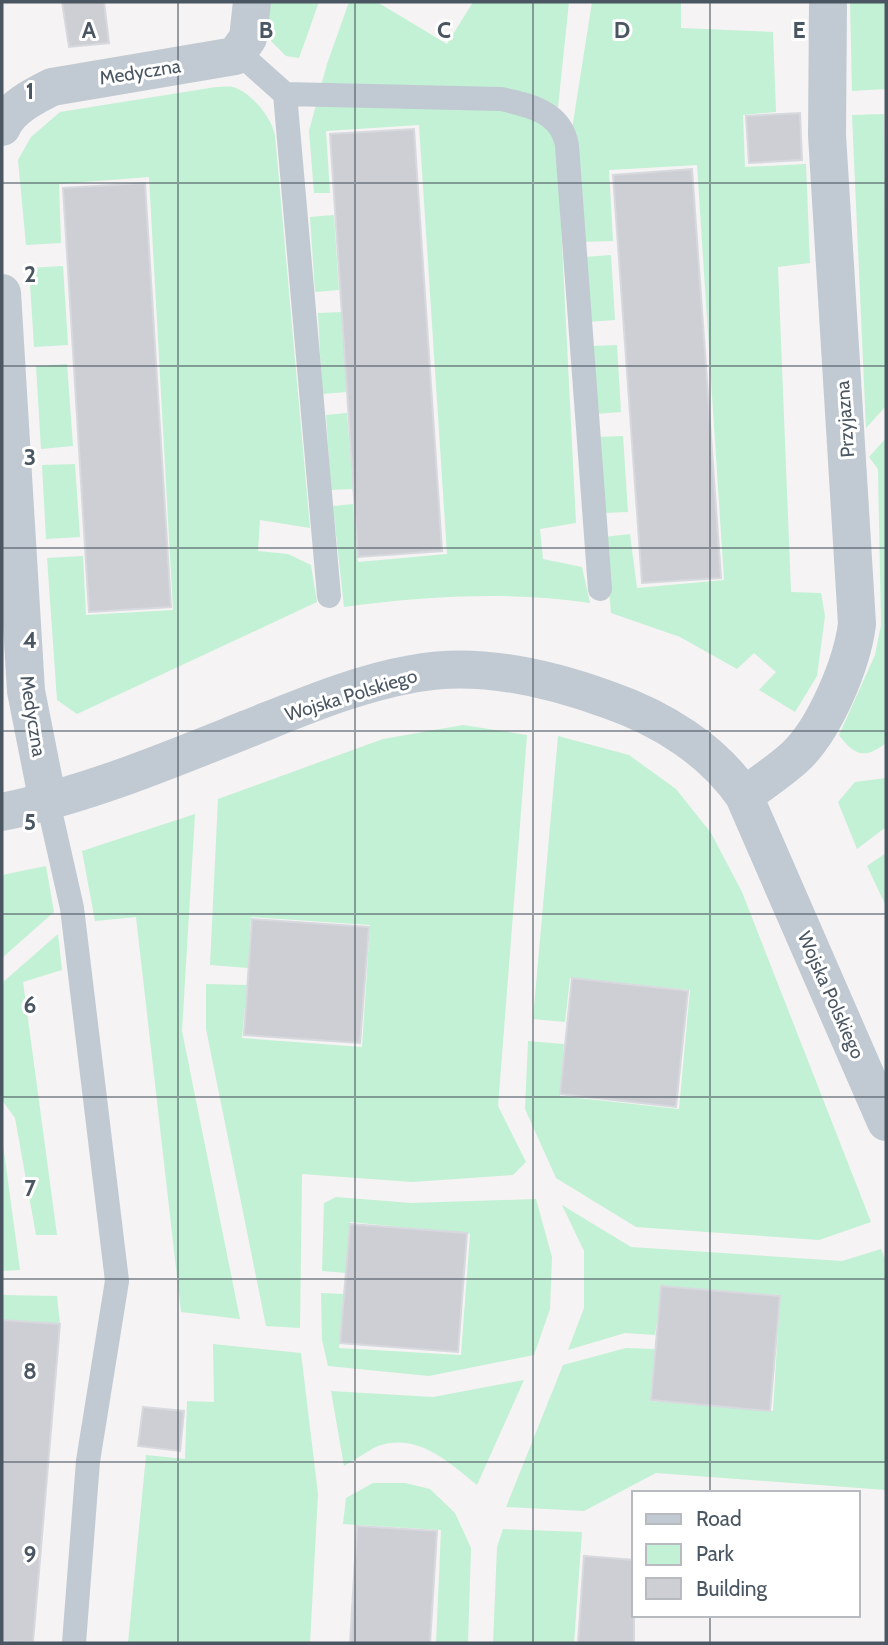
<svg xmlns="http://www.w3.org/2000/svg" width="888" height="1645" font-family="Cabin,sans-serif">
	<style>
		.green { fill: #c3f1d5 }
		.building { fill: #cdcfd5; stroke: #d7d9de; stroke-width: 2 }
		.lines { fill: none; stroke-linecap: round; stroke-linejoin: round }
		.service { stroke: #c1cad2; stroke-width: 24 }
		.minor { stroke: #c1cad2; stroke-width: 38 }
		.grid { fill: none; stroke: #4a5661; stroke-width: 2; stroke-opacity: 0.55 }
		.labels { text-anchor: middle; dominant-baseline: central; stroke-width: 6; stroke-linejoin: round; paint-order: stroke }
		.street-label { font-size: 19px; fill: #4a5661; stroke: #fff }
		.grid-label { font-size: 23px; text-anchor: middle; font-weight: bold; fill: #4a5661; stroke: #fff; stroke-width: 6; stroke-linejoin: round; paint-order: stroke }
	</style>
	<rect width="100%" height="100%" fill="#f5f3f3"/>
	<path class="green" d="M264 2H319L299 58 286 56 262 32Z
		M349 2H377L447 44 473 2H569L556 126 576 523 540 529 543 559 582 567 590 603C507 591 427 596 344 607L333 506 353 504 358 562 447 554 419 125 326 131 330 193H314L309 131 327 64Z
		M592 2H681V28L773 32 776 112 743 115 745 167 806 164 810 263 778 267 791 592 821 593 825 616 817 676 795 712 759 690 776 672 754 653 737 669 680 637 611 613 604 537 630 534 637 588 724 580 697 165 609 170 613 241 580 242 572 129Z
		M850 2H886V89L852 91Z
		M216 87C221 87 229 86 233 87 252 93 271 117 275 135L310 528 260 520 258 551 288 554 311 565 317 602 77 714 57 700 47 558 83 556 86 615 173 610 149 177 59 184 61 243 26 245 18 160 31 137 60 112Z
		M884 114 886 406 866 428 852 115Z
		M334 215 339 290 315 292 310 217Z
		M611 255 615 320 588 322 584 257Z
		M63 266 68 345 34 347 29 268Z
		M342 312 347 392 322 394 318 313Z
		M617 345 621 412 595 414 592 346Z
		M67 364 73 446 41 449 36 366Z
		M347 413 353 489 331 490 326 415Z
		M623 436 628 512 603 513 598 437Z
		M886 438V743C864 760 854 755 839 735L875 655 881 625 878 469 869 457Z
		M75 464 80 537 46 539 42 465Z
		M463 725 527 735 498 1106 526 1162 513 1175 412 1182 302 1174 300 1328 266 1326 206 1029V984L247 985 242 1038 362 1047 370 925 251 917 248 968 210 965 218 799 383 739Z
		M558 736 629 755 676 789 711 833 742 892 871 1222 819 1240 636 1227 556 1178 525 1109 528 1041 564 1044 560 1096 679 1109 690 990 570 978 565 1022 533 1019Z
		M886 778V827L857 849 838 802 855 782Z
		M195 814 182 1031 240 1319 181 1312 136 917 95 921 82 851Z
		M886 853V906L867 866Z
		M46 866 54 912 2 958V875Z
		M58 934 62 970 23 982 57 1235H36L15 1118 2 1100V983Z
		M2 1137 20 1270 2 1271Z
		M336 1197 411 1203 536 1199 552 1257 550 1309 534 1355 429 1376 328 1366 322 1340 321 1293 344 1294 339 1348 461 1355 470 1234 350 1222 346 1273 322 1271 324 1203Z
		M562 1205 631 1247 842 1261 881 1249 886 1261V1490L656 1473 584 1511 506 1507 563 1365 626 1348 655 1349 650 1401 773 1411 780 1295 662 1287 655 1335 625 1333 568 1350 584 1308V1251Z
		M2 1295 57 1296 60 1324 2 1320Z
		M213 1344 301 1353 318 1494 310 1643H128L146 1455 185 1459 187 1401 214 1402Z
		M524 1380 477 1485C449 1462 417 1432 378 1446 367 1451 355 1460 344 1466L331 1391 433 1397Z
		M373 1483H405L430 1489 455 1513 471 1548 468 1643H436L441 1530 343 1524 346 1498Z
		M503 1529 582 1532 574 1643H493L497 1547Z"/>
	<path class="building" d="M62 2H104L109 43 69 47Z
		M800 113 802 160 749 163 746 116Z
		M414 129 442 551 358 557 330 134Z
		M692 169 721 578 642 583 613 175Z
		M145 183 171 607 89 612 63 188Z
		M252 919 369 927 360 1043 244 1035Z
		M572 978 688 991 676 1107 560 1094Z
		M350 1224 467 1233 458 1352 340 1343Z
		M661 1286 780 1296 770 1411 651 1400Z
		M2 1320 60 1324 33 1642 2 1641Z
		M143 1407 184 1411 180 1451 138 1446Z
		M357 1526 437 1531 430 1643H350Z
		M584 1556 634 1560V1643H578Z"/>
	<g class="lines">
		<path class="service" d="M239 53 285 94 501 99C529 105 562 112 567 146L600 589
			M285 94 329 596
			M48 802 72 908 117 1281 88 1461 74 1643"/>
		<path class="minor" d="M2 127C10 108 34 96 52 87L235 56 248 38 252 2
			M2 293 26 691 48 802
			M744 796C761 783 780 771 796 756 825 728 852 664 857 624L827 135 828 2
			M2 812C86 795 167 761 247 729 300 708 355 684 412 674 476 661 549 678 609 700 661 718 713 750 744 796L886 1122"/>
	</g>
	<path class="grid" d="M178 2V1643M355 2V1643M533 2V1643M710 2V1493M2 183H886M2 366H886M2 548H886M2 731H886M2 914H886M2 1097H886M2 1279H886M2 1462H886M710 1615V1643"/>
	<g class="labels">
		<g class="street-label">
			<text transform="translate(140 72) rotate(-9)">Medyczna</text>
			<text transform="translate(845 419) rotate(-94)">Przyjazna</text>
			<text transform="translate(351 695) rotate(-17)">Wojska Polskiego</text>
			<text transform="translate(33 716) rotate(81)">Medyczna</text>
			<text transform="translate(831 995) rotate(66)">Wojska Polskiego</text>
		</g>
	</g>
	<g class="grid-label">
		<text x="89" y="38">A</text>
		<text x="266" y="38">B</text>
		<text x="444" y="38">C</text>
		<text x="622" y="38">D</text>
		<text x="799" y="38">E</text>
		<text x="30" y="99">1</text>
		<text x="30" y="282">2</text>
		<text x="30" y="465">3</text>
		<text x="30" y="648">4</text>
		<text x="30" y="830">5</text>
		<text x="30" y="1013">6</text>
		<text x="30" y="1196">7</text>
		<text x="30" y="1379">8</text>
		<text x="30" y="1562">9</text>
	</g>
	<rect width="888" height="1645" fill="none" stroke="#4a5661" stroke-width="7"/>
	<rect x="632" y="1491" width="228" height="126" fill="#ffffff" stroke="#b7bbc0" stroke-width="2"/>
	<rect x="646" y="1514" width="35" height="10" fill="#c1cad2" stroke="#b7bbc0" stroke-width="2"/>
	<text x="696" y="1526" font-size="21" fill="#4a5661">Road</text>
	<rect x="646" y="1544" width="35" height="21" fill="#c3f1d5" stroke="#b7bbc0" stroke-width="2"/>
	<text x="696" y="1561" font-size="21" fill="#4a5661">Park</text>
	<rect x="646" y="1578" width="35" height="21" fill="#cdcfd5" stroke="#b7bbc0" stroke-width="2"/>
	<text x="696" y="1596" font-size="21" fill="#4a5661">Building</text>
</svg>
